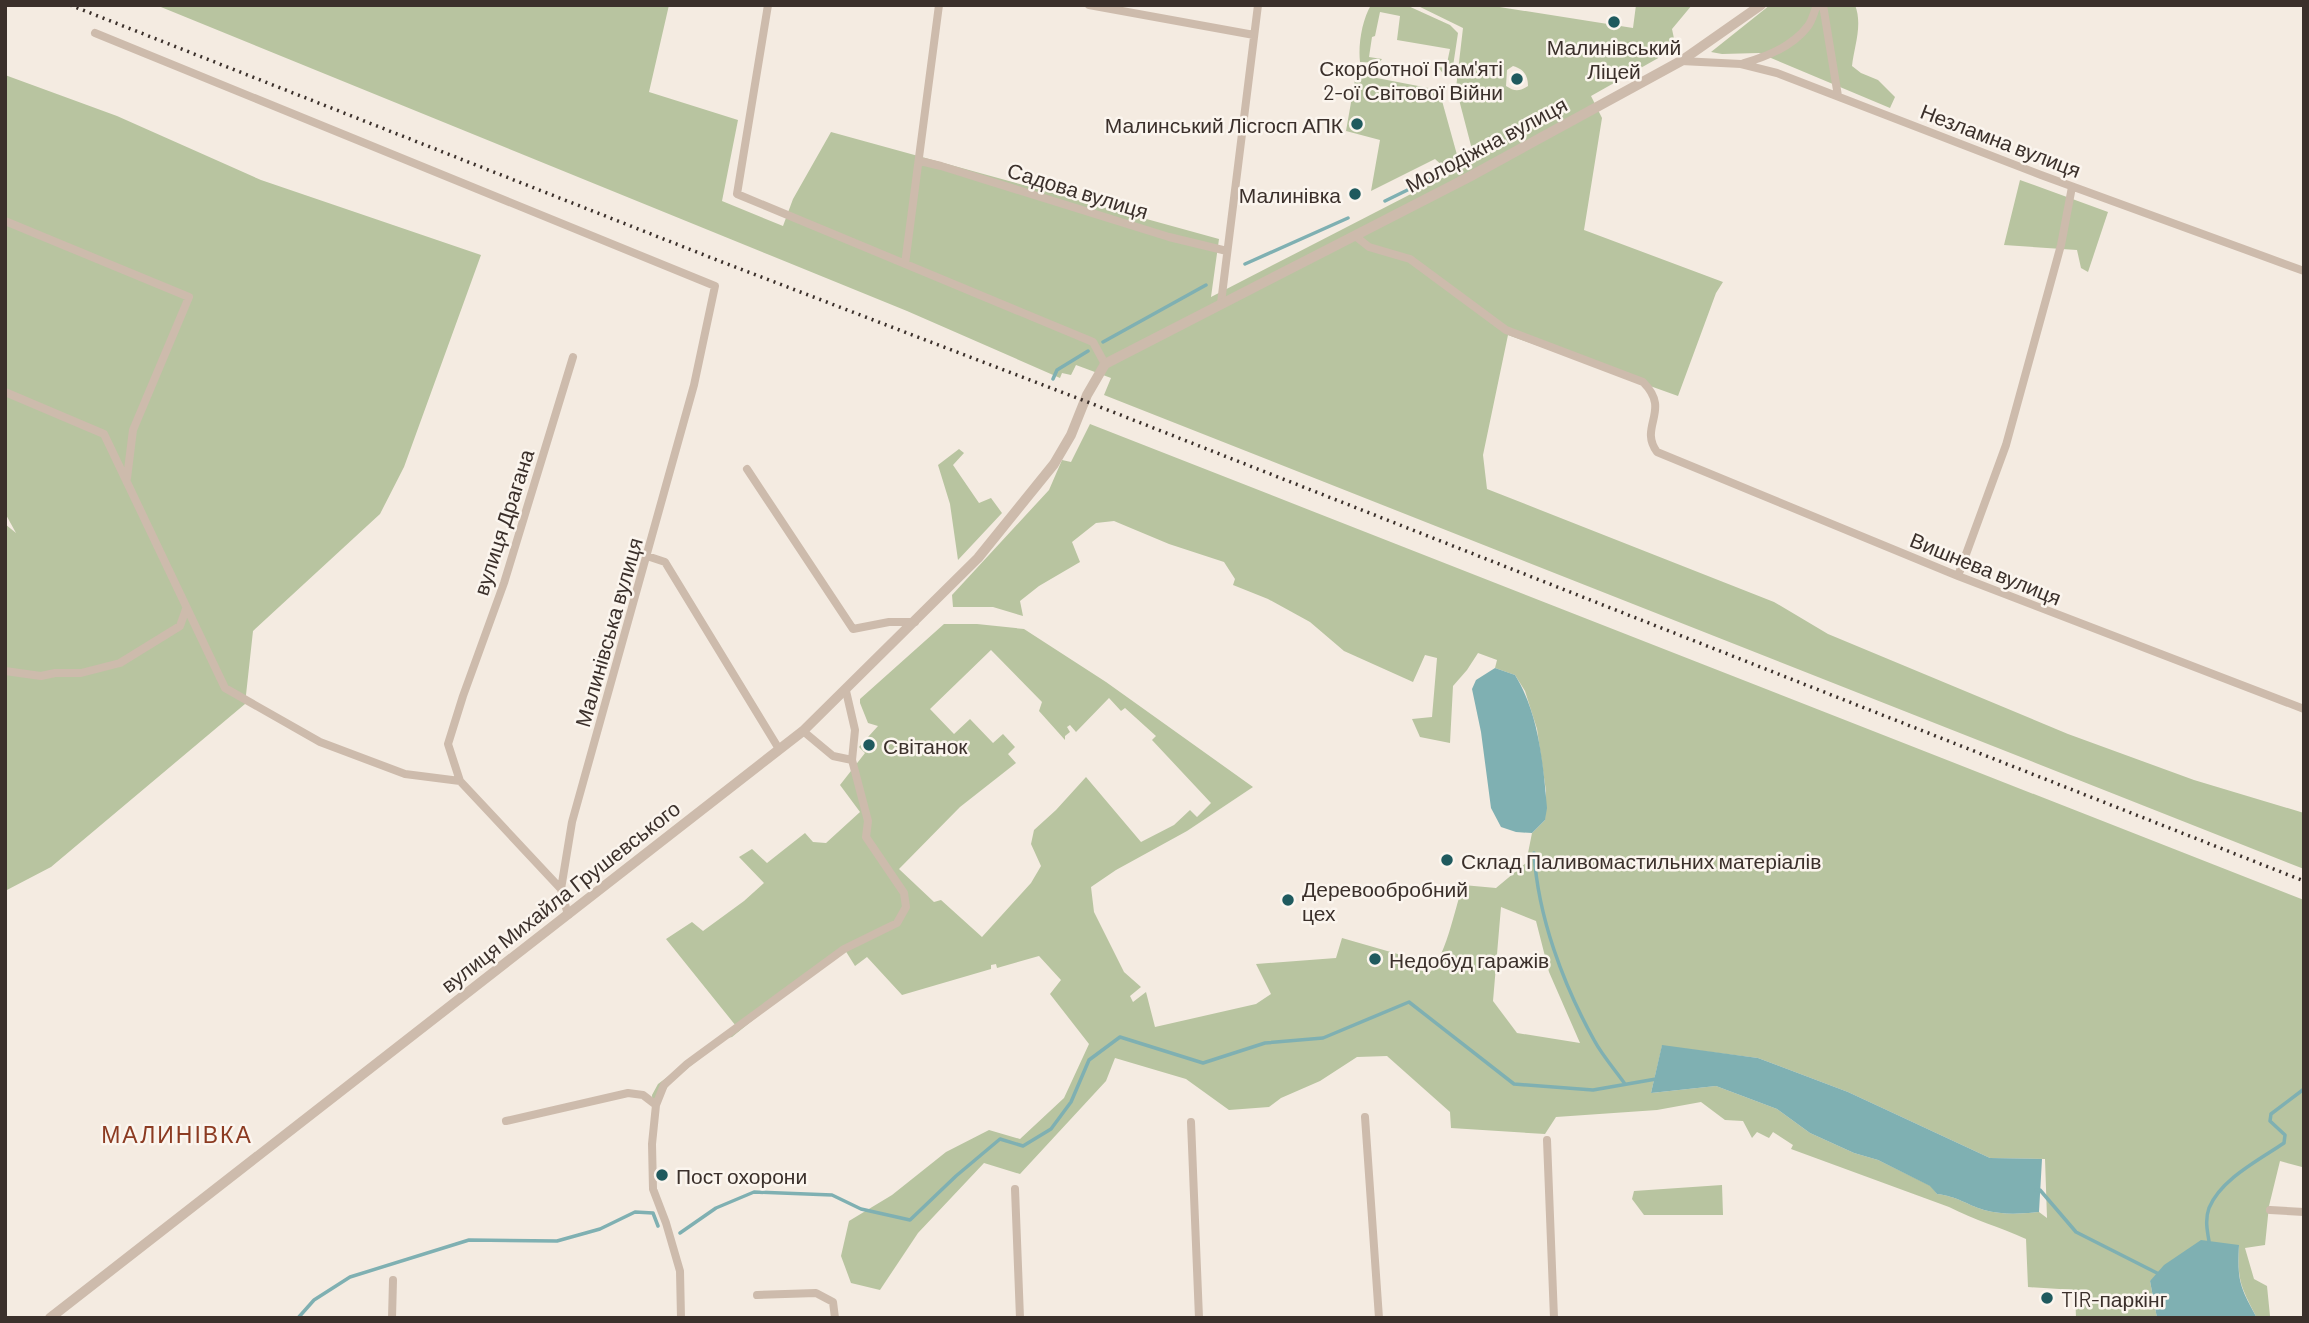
<svg xmlns="http://www.w3.org/2000/svg" width="2309" height="1323" font-family="Barlow,sans-serif">
	<style>
		.green { fill: #b8c4a0; fill-rule: evenodd }
		.water { fill: #7fb0b2 }
		.lines { fill: none; stroke-linecap: round; stroke-linejoin: round }
		.stream { stroke: #7fb0b2; stroke-width: 3.5 }
		.minor { stroke: #cdbbac; stroke-width: 8 }
		.tertiary { stroke: #cdbbac; stroke-width: 10 }
		.rail { stroke: #3b302b; stroke-width: 3.5; stroke-dasharray: 2 5; stroke-linecap: butt }
		.poi-dot { fill: #1f5a5e; stroke: #fbf5ee; stroke-width: 2.5 }
		.labels { text-anchor: middle; dominant-baseline: central; stroke-width: 5; stroke-linejoin: round; paint-order: stroke }
		.poi-label { font-size: 21px; fill: #3b302b; stroke: #fbf5ee; text-anchor: start }
		.street-label { font-size: 21px; fill: #3b302b; stroke: #fbf5ee }
		.neighbourhood-label { font-size: 23px; letter-spacing: 2px; fill: #8c3b22; stroke: #fbf5ee }
	</style>
	<rect width="100%" height="100%" fill="#f4ebe1"/>
	<path class="green" d="M156 5H669L649 92 738 120 722 201 783 226 793 199 831 132 1219 239 1211 297 1475 161 1456 88 1463 28 1416 5H1487L1633 28 1636 5H1692L1672 29 1676 48 1591 96 1602 118 1584 230 1723 282 1716 293 1678 396 1508 335 1483 455 1487 489 1774 602 1828 634 2068 734 2194 780 2304 813V869L1104 395 1111 378 1076 365 1071 375 1062 373 1060 378 907 311ZM1513 66C1524 69 1528 76 1528 86 1520 91 1515 92 1506 86L1507 70Z
		M1371 5H1406L1450 25 1458 33 1452 73 1445 76 1438 67 1446 68 1450 49 1397 40 1400 16 1380 12 1375 36 1372 37 1369 57 1382 59 1379 63 1360 62C1358 45 1362 20 1371 5Z
		M1770 5H1855C1863 25 1854 47 1852 66L1861 73 1878 80 1895 97 1890 108 1759 53 1722 54 1711 52Z
		M1356 74 1439 90 1459 162 1446 169 1435 159 1371 191 1380 140 1346 131Z
		M5 75 117 116 261 180 481 255 404 467 380 514 253 631 245 704 51 867 5 891V524L16 533 5 513Z
		M2020 180 2108 212 2088 272 2081 268 2077 250 2004 245Z
		M1090 424 2304 900V1161L2302 1167 2280 1161 2269 1206 2265 1245 2245 1248 2254 1279 2267 1286 2270 1316 2272 1318H2257C2241 1287 2237 1281 2239 1246L2150 1281 2157 1318H2076L2075 1290 2028 1287 2026 1239C2000 1227 1974 1220 1949 1207L1791 1149 1793 1145 1773 1132 1769 1138 1757 1132 1752 1138 1743 1121 1725 1120 1701 1102 1657 1110 1556 1117 1545 1134 1451 1128 1450 1112 1387 1056 1357 1057 1320 1081 1281 1098 1269 1107 1229 1110 1186 1079 1115 1058 1106 1081 1020 1174 984 1163 918 1233 880 1290 851 1283 841 1256 849 1221 892 1195 946 1152 989 1130 1020 1139 1064 1098 1089 1044 1050 994 1061 980 1039 956 997 968 996 964 991 965V969L902 995 867 957 855 966 845 950 810 974 732 1037 724 1039 672 1081 664 1092 653 1116 652 1095 658 1084 736 1026 666 939 692 922 703 931 744 901 764 883 739 857 752 849 767 863 805 833 813 842 826 843 860 812 840 785 865 753 859 747 878 726 868 723 860 703V699L944 624H977L1024 629 1106 682 1253 787 1187 831 1116 870 1091 887 1094 912 1124 972 1141 987 1130 996 1133 1002 1146 992 1155 1027 1256 1004 1271 994 1256 964 1336 958 1342 938 1415 959 1426 976C1445 963 1455 907 1463 885L1496 888 1526 863 1532 833 1545 820 1546 791 1537 729 1525 691 1515 675 1495 668 1497 660 1478 653 1467 670 1453 686 1450 743 1420 737 1412 719 1432 717 1437 658 1425 655 1413 682 1344 651 1310 622 1268 599 1233 585 1235 579 1224 562 1169 544 1114 521 1096 523 1072 542 1080 562 1039 586 1020 601 1023 616 993 607H953L952 595 1049 490 1062 460 1071 462ZM991 650 1042 702 1039 711 1065 740V736L1070 732 1067 727 1070 725 1076 732 1109 698 1121 711 1125 708 1156 736 1152 740 1211 803 1197 817 1190 810 1174 825 1141 842 1086 777 1056 810 1034 830 1031 844 1041 866 1031 883 982 937 941 900 934 902 899 869 960 807 1016 763 1008 754 1015 747 1003 734 993 743 970 719 954 734 930 709ZM1501 907 1536 921 1549 972 1580 1043 1517 1033 1493 1001ZM1662 1046 1758 1058 1848 1092 1990 1158 2045 1159 2047 1218 2039 1212C2019 1214 2003 1215 1984 1210 1965 1204 1959 1197 1937 1194L1931 1186 1878 1160 1854 1153 1810 1133 1777 1109 1716 1086 1651 1093Z
		M959 449 964 453 953 465 979 503 991 498 1002 513 958 560 950 504 938 465Z
		M1722 1185 1723 1215H1644L1632 1199 1634 1191Z"/>
	<path class="water" d="M1495 668 1515 675C1539 714 1543 763 1547 808L1545 820 1532 833 1516 832 1501 827 1491 808 1481 732 1472 689 1476 680Z
		M1662 1045 1758 1058 1848 1092 1990 1158 2042 1159 2039 1212C2019 1214 2003 1215 1984 1210 1965 1204 1959 1197 1937 1194L1930 1186 1878 1160 1854 1153 1810 1133 1777 1109 1716 1086 1651 1093Z
		M2201 1240 2239 1245C2237 1281 2240 1287 2257 1318H2157L2150 1281 2164 1265Z"/>
	<g class="lines">
		<path class="stream" d="M1385 201 1432 178
			M1245 264 1348 218
			M1103 342 1206 285
			M1053 379 1057 370 1088 351
			M1534 853C1538 917 1563 984 1594 1040 1602 1055 1615 1070 1625 1084
			M2036 1190H2040L2076 1232 2157 1273
			M680 1233 716 1208 754 1192 832 1195 861 1209 910 1220 956 1176 1000 1139 1023 1146 1051 1129 1071 1102 1089 1060 1120 1037 1203 1063 1265 1043 1323 1038 1409 1002 1514 1084 1593 1090 1656 1079
			M2209 1241C2207 1230 2205 1219 2209 1208 2221 1179 2259 1160 2284 1143L2285 1135 2270 1121 2271 1114 2304 1089
			M298 1318 314 1300 350 1277 469 1240 557 1241 600 1229 635 1212 653 1213 658 1226"/>
		<path class="minor" d="M768 5 737 194 1093 342 1105 364
			M1089 5 1254 35
			M1823 5 1838 96
			M95 33 715 286 694 385 572 822 561 889
			M1681 61 1741 64 1777 73 2041 175 2304 271
			M1744 63C1766 57 1793 46 1808 26 1812 21 1814 12 1817 5
			M920 161 941 166 1169 237 1227 251
			M5 221 189 297 133 430 127 478
			M1357 234 1359 239 1369 247 1410 259 1506 330 1643 382C1672 411 1638 426 1657 452L1958 576 2304 709
			M905 264 939 5
			M1221 303 1258 5
			M5 392 104 434 225 688 320 742 405 774 460 781
			M747 469 853 629 889 622H915
			M647 556 665 562 779 749
			M1958 576 2006 445 2061 245 2072 187
			M5 671 41 676 55 673H81L120 663 180 626 186 609
			M803 731 833 756 852 760
			M568 915 561 889 460 781 448 744 463 696 504 583 573 357
			M656 1105 664 1085 687 1064 844 949 897 923 906 907 904 893 866 837 868 821 852 760 855 730 846 691
			M1365 1117 1379 1318
			M506 1121 628 1093 643 1095 656 1105 652 1144 653 1189 666 1223 680 1271 681 1318
			M1191 1122 1199 1318
			M1547 1140 1554 1318
			M1015 1189 1020 1318
			M2270 1210 2304 1212
			M757 1295 816 1293 833 1302 835 1318
			M392 1318 393 1280"/>
		<path class="tertiary" d="M50 1318 803 731 978 558 1054 464 1071 435 1087 395 1105 364 1469 177 1681 61 1761 5"/>
		<path class="rail" d="M70 5 722 262 1085 401 2304 881"/>
	</g>
	<g class="poi-dot">
		<circle cx="1614" cy="22" r="7"/>
		<circle cx="1517" cy="79" r="7"/>
		<circle cx="1357" cy="124" r="7"/>
		<circle cx="1355" cy="194" r="7"/>
		<circle cx="869" cy="745" r="7"/>
		<circle cx="1447" cy="860" r="7"/>
		<circle cx="1288" cy="900" r="7"/>
		<circle cx="1375" cy="959" r="7"/>
		<circle cx="662" cy="1175" r="7"/>
		<circle cx="2047" cy="1298" r="7"/>
	</g>
	<g class="labels">
		<g class="poi-label">
			<text x="1614" y="46" text-anchor="middle">Малинівський<tspan x="1614" dy="24">Ліцей</tspan></text>
			<text x="1503" y="67" text-anchor="end">Скорботної Пам'яті<tspan x="1503" dy="24">2-ої Світової Війни</tspan></text>
			<text x="1343" y="124" text-anchor="end">Малинський Лісгосп АПК</text>
			<text x="1341" y="194" text-anchor="end">Малинівка</text>
			<text x="883" y="745">Світанок</text>
			<text x="1461" y="860">Склад Паливомастильних матеріалів</text>
			<text x="1302" y="888">Деревообробний<tspan x="1302" dy="24">цех</tspan></text>
			<text x="1389" y="959">Недобуд гаражів</text>
			<text x="676" y="1175">Пост охорони</text>
			<text x="2061" y="1298">TIR-паркінг</text>
		</g>
		<g class="street-label">
			<text transform="translate(2001 140) rotate(21)">Незламна вулиця</text>
			<text transform="translate(1486 144) rotate(-28)">Молодіжна вулиця</text>
			<text transform="translate(1078 190) rotate(17)">Садова вулиця</text>
			<text transform="translate(503 522) rotate(-72)">вулиця Драгана</text>
			<text transform="translate(1986 568) rotate(22)">Вишнева вулиця</text>
			<text transform="translate(608 632) rotate(-74)">Малинівська вулиця</text>
			<text transform="translate(560 896) rotate(-38)">вулиця Михайла Грушевського</text>
		</g>
		<g class="neighbourhood-label">
			<text x="177" y="1134">МАЛИНІВКА</text>
		</g>
	</g>
	<rect width="2309" height="1323" fill="none" stroke="#3b302b" stroke-width="14"/>
</svg>
